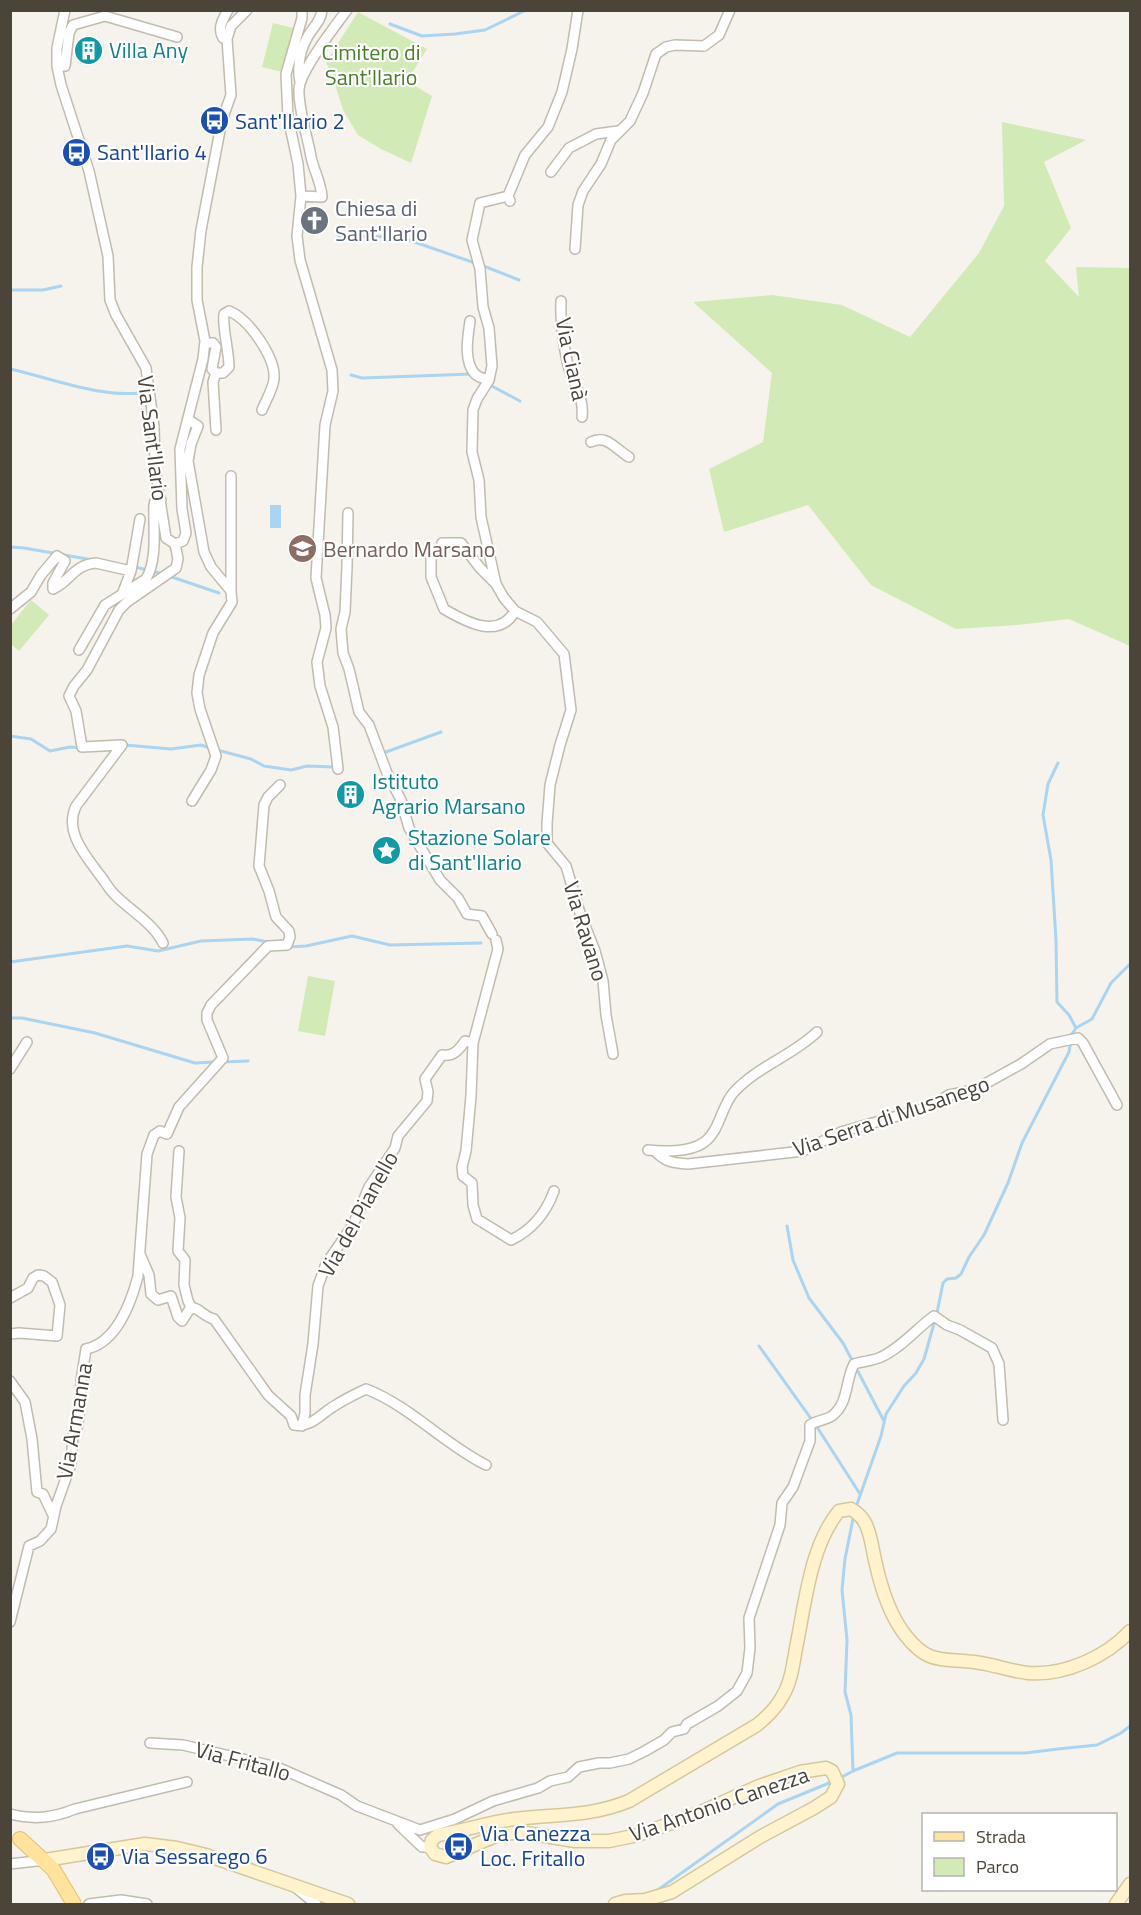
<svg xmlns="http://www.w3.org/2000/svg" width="1141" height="1915" font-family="'Titillium Web',sans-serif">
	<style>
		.green { fill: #d2eab5 }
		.water { fill: #a9d4f2 }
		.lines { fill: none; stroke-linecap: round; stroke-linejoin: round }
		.stream { stroke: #a9d4f2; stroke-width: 3 }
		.street-casing { stroke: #c2bbae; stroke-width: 12 }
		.secondary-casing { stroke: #d6c79b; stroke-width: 15 }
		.primary-casing { stroke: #e6c16a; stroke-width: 16 }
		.street { stroke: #fff; stroke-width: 9 }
		.secondary { stroke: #fff3cd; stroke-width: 12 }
		.primary { stroke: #ffe39c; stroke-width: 14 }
		.labels { text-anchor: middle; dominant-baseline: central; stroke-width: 4.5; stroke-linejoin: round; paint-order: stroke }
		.culture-label { font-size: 22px; fill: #0d838f; stroke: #fff; text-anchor: start }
		.park-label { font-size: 22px; fill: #4a7f2a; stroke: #fff }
		.transit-label { font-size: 22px; fill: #164399; stroke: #fff; text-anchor: start }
		.worship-label { font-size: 22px; fill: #5b616d; stroke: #fff; text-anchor: start }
		.street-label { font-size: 22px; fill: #4b4439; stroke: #fff }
		.education-label { font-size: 22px; fill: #785e54; stroke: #fff; text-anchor: start }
	</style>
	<rect width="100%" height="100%" fill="#f6f3ec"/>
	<path class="green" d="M358 12 427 49 407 81 432 96 411 163 381 149 358 135 343 110 332 75 326 62Z
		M273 23 293 28 282 72 262 67Z
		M1002 122 1086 140 1044 162 1071 228 1045 261 1079 297 1076 267 1130 268V646L1069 619 1017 625 956 629 871 585 808 505 724 532 709 469 763 442 772 373 693 302 772 295 842 305 910 337 979 253 1004 206Z
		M31 600 49 615 19 651 11 644V625Z
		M308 976 335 981 325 1036 298 1031Z"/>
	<path class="water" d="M270 505H281V528H270Z"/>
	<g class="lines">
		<path class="stream" d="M390 24 422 36 455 34 485 30 526 10
			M339 236 400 237 475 263
			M481 265 519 280
			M10 290H43L61 286
			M10 369C51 378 97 397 139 393
			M351 375 362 378 472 374
			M488 384 520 401
			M10 547 24 548 93 560
			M135 567 163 574
			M169 576 219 593
			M10 736 31 739 50 751 70 747 80 748
			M125 745 171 749 201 745 210 748
			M217 750 251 759 264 766 291 770 307 766 334 767
			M386 752 441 732
			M1058 763 1048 784 1043 815 1051 860 1056 940 1057 1002 1069 1015 1076 1028
			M289 947 306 946 352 936 390 945 481 943
			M10 962 127 946 158 951 201 941 253 939 268 942
			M10 1018H22L95 1033 195 1063 216 1062
			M223 1062 248 1061
			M787 1226 793 1260 809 1298 843 1343 884 1421
			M759 1346 817 1427 860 1494
			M856 1507 881 1436 886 1414 904 1386 916 1373 924 1359 937 1313 943 1283 947 1279 956 1278 961 1274 969 1257 984 1235 1008 1183 1022 1143 1069 1052 1072 1034 1076 1028 1092 1019 1111 983 1130 964
			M853 1771 851 1715 845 1692 847 1640 842 1590 845 1559 854 1514
			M840 1778 853 1771 897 1753H1025L1058 1749 1097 1745 1121 1733 1130 1726
			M655 1892 778 1804 834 1781"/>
		<defs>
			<path id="street" d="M65 10 57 48V66L61 85 89 171 108 256 110 300 116 315 146 368 154 426 155 468 166 538 175 544 183 541 186 533 182 509 180 449 203 359 205 341 197 300V267L201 230 222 120 231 95 227 39 231 26 247 10
				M302 10V18L286 74 288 117 298 164 301 196 297 236 300 260 332 370 333 391 325 425 316 578 325 615 326 628 317 662 320 686 333 727 338 769
				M227 39 223 38C217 28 223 19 228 10
				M57 66H65L69 33 73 25 105 16 177 37
				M300 82C297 66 300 50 308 36 314 26 321 21 322 10
				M551 172 569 148 596 134 618 131
				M301 196 322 197C321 182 314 171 311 157 308 138 298 108 299 89 300 71 335 26 347 10
				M508 196 480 203 472 240 480 269 483 307 489 328 492 366 489 380 477 399 473 410 472 452 479 480 481 517 496 584 504 598 515 611 537 622 564 654 571 710 560 745 550 785 547 824V843L566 866 580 913 595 951 603 981 606 1015 613 1054
				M510 201 508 196 525 155 548 127 562 92 572 49 578 10
				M575 249 578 205 583 191 601 164 611 140 630 121 643 93 656 54 666 47 675 45 704 46 719 35 730 10
				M561 301C560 320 564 353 570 372 576 388 584 399 582 417
				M470 321C468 336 463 361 475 374 478 377 485 379 489 380
				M205 343H213L216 347 212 369 216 373 213 382 216 430
				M216 373H223L229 367C229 351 222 327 224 314L229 311C249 319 276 358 274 379 273 389 266 400 262 410
				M189 420 198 426 191 444 188 461 204 552 211 567 231 591 232 602 213 633 199 675 197 693 200 709 216 756 211 770 192 801
				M591 442C607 434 615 449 629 457
				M348 513 347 567 345 612 341 629 343 653 349 669 359 712 369 725 387 773 401 800 409 828 440 880 458 898 467 914 482 916 492 934
				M496 584 480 568 461 543H442L443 548 431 555V577L444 609C466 622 499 640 515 611
				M231 591V476
				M123 592 131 571 140 519
				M10 609 31 592 41 575 57 556 65 561 53 583V589C71 581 73 565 96 563L131 571
				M79 650 105 605 146 579C158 559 153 527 154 505L155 501 161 500
				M496 940 498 949 473 1043 471 1096 466 1151 462 1167 463 1176 472 1183 473 1205 477 1219 511 1240C532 1230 546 1213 554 1191
				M163 943C154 924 130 910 116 896 109 890 105 881 99 874 85 855 64 831 76 806L122 745 82 747 76 711 69 696 74 686 87 670 119 610 127 602 176 568 178 559 175 544
				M10 1069 27 1042
				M648 1150C663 1152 690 1152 703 1143 720 1132 721 1106 734 1092 758 1066 792 1056 817 1032
				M179 1151 176 1197 180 1218 178 1251 185 1260 184 1285 188 1301 191 1307C201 1309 204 1317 214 1319L268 1395 291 1416 294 1425C312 1428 321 1413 336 1405 345 1399 356 1394 366 1389 410 1406 444 1444 486 1465
				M655 1151C665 1162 673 1163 688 1164L803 1151 841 1132 929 1107 949 1095 974 1090 1021 1064 1050 1044 1078 1038 1083 1043 1117 1105
				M140 1254 149 1275 151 1294 158 1300 171 1296 178 1317 182 1321 191 1307
				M10 1298 28 1288 33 1278 38 1275 44 1276 52 1282 60 1305 57 1336 19 1333 10 1334
				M10 1381 25 1402 32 1439 37 1492 43 1494 53 1515
				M302 1426 305 1413V1395L313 1344 318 1286 326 1264 353 1225 369 1187 395 1148 398 1136 427 1101 428 1092 425 1079 442 1055C453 1057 459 1050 465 1041L473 1043
				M10 1622 29 1546 40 1541 51 1529 56 1506 71 1464 73 1436 77 1428 79 1417 81 1381 86 1349C116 1343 131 1303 138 1276L147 1154 154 1135 160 1131 167 1134 179 1107 223 1058 207 1020V1013L211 1005 268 946 287 945 290 937 289 931 276 917 269 891 259 866 264 805 268 797 280 785
				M150 1743 183 1745 277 1767 341 1795 357 1806 420 1830 455 1819 493 1801 538 1788 550 1781 568 1777 579 1767 599 1763H610L629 1759 645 1751 664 1740 672 1732 684 1729 687 1724 718 1706 737 1691 747 1673 750 1648 749 1618 780 1525 782 1503 793 1487 810 1441V1425C817 1420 824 1421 832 1416 849 1403 845 1381 854 1364 863 1361 873 1361 881 1357 901 1348 916 1329 934 1316L947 1325 960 1330 992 1348 999 1364 1003 1420
				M10 1814C34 1820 53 1818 75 1809L187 1782
				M398 1824 422 1847H430
				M10 1864 45 1860
				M295 1887 316 1904
				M89 1904 121 1900 147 1904"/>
			<path id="secondary" d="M45 1860 145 1844 177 1848 206 1855 348 1904
				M615 1904 625 1901 645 1900 672 1892 760 1837 814 1808 831 1797 838 1784 832 1771 826 1768 800 1772 759 1786 694 1815 638 1835 609 1841H575L520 1832 498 1835 446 1857 435 1854 430 1847 432 1840 438 1835C464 1831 489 1822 515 1819 556 1814 590 1817 629 1801L757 1725C767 1717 776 1708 782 1697 791 1683 793 1665 796 1648 805 1605 810 1546 839 1511L851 1509C856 1512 861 1516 864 1521 871 1532 872 1548 875 1560 880 1584 890 1616 906 1636 929 1665 942 1658 974 1662 992 1664 1010 1671 1028 1673 1064 1676 1106 1657 1130 1631
				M1116 1904 1130 1884"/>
			<path id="primary" d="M20 1839 53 1869 74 1904"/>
		</defs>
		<use href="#street" class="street-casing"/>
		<use href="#secondary" class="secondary-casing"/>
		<use href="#primary" class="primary-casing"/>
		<use href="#street" class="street"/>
		<use href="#secondary" class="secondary"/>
		<use href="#primary" class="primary"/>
	</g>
	<defs>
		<symbol id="building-disc" viewBox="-11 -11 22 22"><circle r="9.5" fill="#0f9aa8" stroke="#fff"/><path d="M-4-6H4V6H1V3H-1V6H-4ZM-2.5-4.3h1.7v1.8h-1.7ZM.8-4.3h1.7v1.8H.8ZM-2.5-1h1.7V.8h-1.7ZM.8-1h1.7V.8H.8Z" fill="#fff"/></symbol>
		<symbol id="bus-disc" viewBox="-11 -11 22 22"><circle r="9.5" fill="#1a4fb4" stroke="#fff"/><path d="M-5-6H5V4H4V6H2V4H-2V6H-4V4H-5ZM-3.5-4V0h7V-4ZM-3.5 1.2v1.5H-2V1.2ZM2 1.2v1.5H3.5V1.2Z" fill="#fff"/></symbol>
		<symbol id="church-disc" viewBox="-11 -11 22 22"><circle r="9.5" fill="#6b7280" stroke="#fff"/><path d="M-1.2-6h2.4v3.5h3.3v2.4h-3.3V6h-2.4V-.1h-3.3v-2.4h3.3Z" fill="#fff"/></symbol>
		<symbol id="school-disc" viewBox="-11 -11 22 22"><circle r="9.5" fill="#8d6e63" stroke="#fff"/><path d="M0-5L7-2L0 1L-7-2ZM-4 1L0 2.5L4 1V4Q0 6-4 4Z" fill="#fff"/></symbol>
		<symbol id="sight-disc" viewBox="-11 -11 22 22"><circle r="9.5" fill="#0f9aa8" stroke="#fff"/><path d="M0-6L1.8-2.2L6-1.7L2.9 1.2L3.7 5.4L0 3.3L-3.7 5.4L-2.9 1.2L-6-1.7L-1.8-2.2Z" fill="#fff"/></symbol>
	</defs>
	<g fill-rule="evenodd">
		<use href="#building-disc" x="72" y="34" width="33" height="33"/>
		<use href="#bus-disc" x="198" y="104" width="33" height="33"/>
		<use href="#bus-disc" x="60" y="136" width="33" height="33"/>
		<use href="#church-disc" x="298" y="204" width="33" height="33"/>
		<use href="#school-disc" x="286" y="532" width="33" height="33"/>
		<use href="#building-disc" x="334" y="778" width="33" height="33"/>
		<use href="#sight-disc" x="370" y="834" width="33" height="33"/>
		<use href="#bus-disc" x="442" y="1830" width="33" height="33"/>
		<use href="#bus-disc" x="84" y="1840" width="33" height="33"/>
	</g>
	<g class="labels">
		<g class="culture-label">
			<text x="109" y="50">Villa Any</text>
			<text x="372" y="781">Istituto<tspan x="372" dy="25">Agrario Marsano</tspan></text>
			<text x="408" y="837">Stazione Solare<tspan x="408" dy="25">di Sant'Ilario</tspan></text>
		</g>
		<g class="park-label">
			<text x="371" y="52">Cimitero di<tspan x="371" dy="25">Sant'Ilario</tspan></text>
		</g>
		<g class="transit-label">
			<text x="235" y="121">Sant'Ilario 2</text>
			<text x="97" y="152">Sant'Ilario 4</text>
			<text x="480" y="1833">Via Canezza<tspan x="480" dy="25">Loc. Fritallo</tspan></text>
			<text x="121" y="1856">Via Sessarego 6</text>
		</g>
		<g class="worship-label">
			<text x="335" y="208">Chiesa di<tspan x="335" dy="25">Sant'Ilario</tspan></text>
		</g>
		<g class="street-label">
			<text transform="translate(572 359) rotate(78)">Via Cianà</text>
			<text transform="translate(153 438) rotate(83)">Via Sant'Ilario</text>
			<text transform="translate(586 931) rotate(73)">Via Ravano</text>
			<text transform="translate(891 1116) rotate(-19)">Via Serra di Musanego</text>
			<text transform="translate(358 1214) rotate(-61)">Via del Pianello</text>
			<text transform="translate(74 1421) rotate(-80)">Via Armanna</text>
			<text transform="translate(243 1761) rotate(15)">Via Fritallo</text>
			<text transform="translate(719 1804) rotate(-19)">Via Antonio Canezza</text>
		</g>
		<g class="education-label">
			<text x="323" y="549">Bernardo Marsano</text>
		</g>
	</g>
	<rect width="1141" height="1915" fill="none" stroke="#4b4439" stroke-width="24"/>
	<rect x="922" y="1813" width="195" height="78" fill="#ffffff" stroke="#b7b4b0" stroke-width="1.5"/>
	<rect x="934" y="1832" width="30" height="9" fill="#ffe39c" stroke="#b7b4b0" stroke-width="1.5"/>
	<text x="976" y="1843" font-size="18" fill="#4b4439">Strada</text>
	<rect x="934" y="1858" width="30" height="18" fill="#d2eab5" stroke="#b7b4b0" stroke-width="1.5"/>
	<text x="976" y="1873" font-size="18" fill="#4b4439">Parco</text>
</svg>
